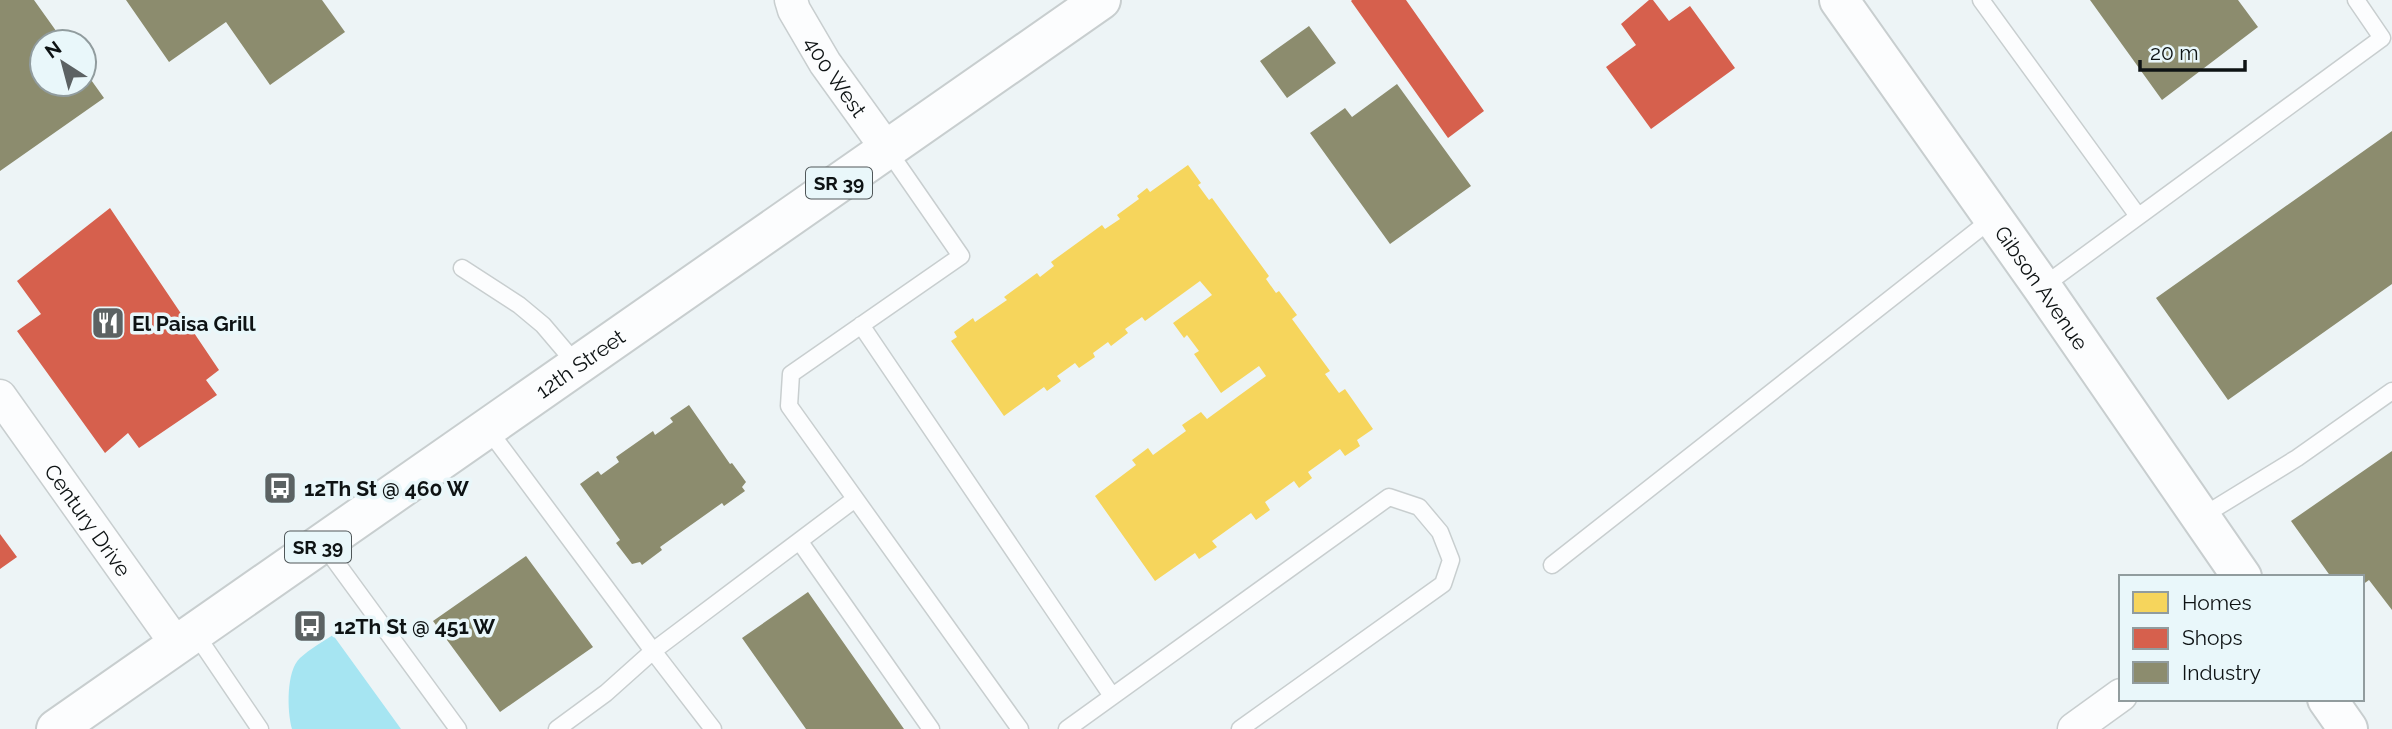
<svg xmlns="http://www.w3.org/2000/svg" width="2392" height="729" font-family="Raleway,sans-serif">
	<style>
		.green { fill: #a6e5f2 }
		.homes { fill: #f6d55c }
		.shops { fill: #d6604d }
		.industry { fill: #8c8c6e }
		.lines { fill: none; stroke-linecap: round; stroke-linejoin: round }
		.service-casing { stroke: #c8cecf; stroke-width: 19 }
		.minor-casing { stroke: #c8cecf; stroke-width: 35 }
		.tertiary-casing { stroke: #c8cecf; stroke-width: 42 }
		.primary-casing { stroke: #c8cecf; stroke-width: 42 }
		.service { stroke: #fcfdfe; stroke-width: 16 }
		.minor { stroke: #fcfdfe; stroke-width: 32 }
		.tertiary { stroke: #fcfdfe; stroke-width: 38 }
		.primary { stroke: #fcfdfe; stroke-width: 38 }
		.labels { text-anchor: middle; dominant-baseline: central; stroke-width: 7; stroke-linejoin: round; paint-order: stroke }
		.shield { fill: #e9f7fa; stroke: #505759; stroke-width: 2 }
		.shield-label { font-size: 19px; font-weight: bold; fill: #0e1314 }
		.street-label { font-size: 21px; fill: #0e1314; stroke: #e9f7fa }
		.poi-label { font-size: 21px; font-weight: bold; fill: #0e1314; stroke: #e9f7fa; text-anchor: start }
	</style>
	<rect width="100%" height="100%" fill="#edf4f6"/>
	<path class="green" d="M333 635 401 729H292C287 711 286 671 300 658 310 649 322 642 333 635Z"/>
	<path class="homes" d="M1188 165 1201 183 1198 185 1209 200 1212 198 1269 276 1266 279 1276 293 1279 291 1297 315 1292 319 1330 371 1325 374 1339 393 1345 389 1373 429 1357 440 1360 446 1345 456 1340 449 1308 472 1312 478 1299 488 1294 481 1265 502 1270 510 1256 520 1251 513 1212 541 1217 547 1199 559 1195 553 1155 581 1095 496 1136 465 1132 460 1148 448 1153 455 1186 431 1182 425 1201 412 1207 419 1266 376 1259 366 1221 393 1194 354 1199 351 1187 335 1184 338 1173 323 1212 295 1200 281 1145 321 1142 317 1125 329 1128 333 1111 346 1108 342 1093 353 1095 357 1079 368 1075 363 1057 376 1061 381 1047 391 1044 387 1004 416 951 341 957 337 954 332 973 318 975 322 1007 300 1004 297 1037 273 1040 277 1054 266 1051 262 1102 225 1105 229 1120 219 1117 215 1139 199 1137 196 1147 188 1150 192Z"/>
	<path class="shops" d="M1352 0H1406L1484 111 1448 138 1351 1Z
		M1649 0H1653L1669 21 1690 6 1735 68 1651 129 1606 67 1636 45 1621 24Z
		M110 208 219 370 206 380 217 395 139 448 128 433 105 453 17 331 41 314 17 281Z
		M0 534 17 557 0 569Z"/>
	<path class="industry" d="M0 0H34L64 42H42V84H84V70L104 98 0 171Z
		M126 0H322L345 32 270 85 226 22 169 62Z
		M2090 0H2238L2258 27 2162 100Z
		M1309 26 1336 63 1287 98 1260 61Z
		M1397 84 1471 186 1390 244 1310 133 1345 108 1352 117Z
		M2392 131V284L2228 400 2156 298Z
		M689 405 730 464 732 463 746 482 742 487 745 491 724 506 722 503 660 547 662 550 642 565 640 562 632 564 616 543 620 540 580 484 598 471 601 475 619 462 616 457 653 431 655 435 673 422 670 418Z
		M2392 451V610L2369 580 2362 585V577H2331L2291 521Z
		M526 556 593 647 500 712 433 621Z
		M808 592 904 729H806L742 638Z"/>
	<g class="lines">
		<defs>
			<path id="service" d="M1981 0 2138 216
				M887 149 961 256 791 374 789 406 1020 729
				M462 268 519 305 543 325 577 365
				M2042 287 2382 38 2356 0
				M861 325 1112 696
				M487 428 653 651 606 693 557 729
				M2201 517 2297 458 2392 391
				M800 542 931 729
				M322 543 458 729
				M1552 565 1993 218
				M195 633 260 729
				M713 729 653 651 855 499
				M1067 729 1389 497 1419 507 1440 532 1451 560 1443 584 1240 729"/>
			<g id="minor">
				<path id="s1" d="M791 0 794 10 825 63 887 149"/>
				<path id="s2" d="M0 396 177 645"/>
				<path d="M2074 729 2121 695"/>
			</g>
			<g id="tertiary">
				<path id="s3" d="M1839 0 2042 287 2242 577"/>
				<path d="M2327 699 2348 729"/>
			</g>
			<g id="primary">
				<path id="s4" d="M56 729 1101 0"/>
			</g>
		</defs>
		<use href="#service" class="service-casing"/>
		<use href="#minor" class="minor-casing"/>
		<use href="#tertiary" class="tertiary-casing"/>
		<use href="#primary" class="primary-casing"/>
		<use href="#service" class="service"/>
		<use href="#minor" class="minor"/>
		<use href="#tertiary" class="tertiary"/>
		<use href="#primary" class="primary"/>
	</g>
	<defs>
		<symbol id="restaurant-square" viewBox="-11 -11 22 22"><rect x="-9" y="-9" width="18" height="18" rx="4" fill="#5c6263" stroke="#e9f7fa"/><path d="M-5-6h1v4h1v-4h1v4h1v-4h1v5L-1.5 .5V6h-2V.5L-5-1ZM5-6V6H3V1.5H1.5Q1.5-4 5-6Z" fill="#fff"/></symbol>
		<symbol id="bus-square" viewBox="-11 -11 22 22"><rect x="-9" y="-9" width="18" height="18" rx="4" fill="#5c6263" stroke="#e9f7fa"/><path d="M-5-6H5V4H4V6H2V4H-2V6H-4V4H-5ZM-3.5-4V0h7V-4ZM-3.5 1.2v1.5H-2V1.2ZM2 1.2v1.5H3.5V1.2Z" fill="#fff"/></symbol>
	</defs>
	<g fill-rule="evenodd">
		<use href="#restaurant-square" x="89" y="304" width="38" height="38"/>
		<use href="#bus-square" x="261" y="469" width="38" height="38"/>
		<use href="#bus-square" x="291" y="607" width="38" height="38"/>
	</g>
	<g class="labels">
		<g class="shield">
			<rect x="806" y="167.5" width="66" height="31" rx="5"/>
			<rect x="285" y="531.5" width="66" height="31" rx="5"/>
		</g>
		<g class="shield-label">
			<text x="839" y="183">SR 39</text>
			<text x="318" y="547">SR 39</text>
		</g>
		<g class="street-label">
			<text stroke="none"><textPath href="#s1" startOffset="89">400 West</textPath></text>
			<text stroke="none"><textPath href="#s3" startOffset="352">Gibson Avenue</textPath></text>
			<text stroke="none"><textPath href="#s4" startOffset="639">12th Street</textPath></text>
			<text stroke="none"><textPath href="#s2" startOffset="152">Century Drive</textPath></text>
		</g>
		<g class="poi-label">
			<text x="132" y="323">El Paisa Grill</text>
			<text x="304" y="488">12Th St @ 460 W</text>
			<text x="334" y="626">12Th St @ 451 W</text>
		</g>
	</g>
	<rect x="2119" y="575" width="245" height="126" fill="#e9f7fa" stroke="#919c9e" stroke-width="2"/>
	<rect x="2133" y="592" width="35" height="21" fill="#f6d55c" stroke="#919c9e" stroke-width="2"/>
	<text x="2182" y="610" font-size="21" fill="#0e1314">Homes</text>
	<rect x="2133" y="628" width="35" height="21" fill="#d6604d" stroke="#919c9e" stroke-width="2"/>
	<text x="2182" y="645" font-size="21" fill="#0e1314">Shops</text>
	<rect x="2133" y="662" width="35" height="21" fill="#8c8c6e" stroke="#919c9e" stroke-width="2"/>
	<text x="2182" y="680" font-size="21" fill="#0e1314">Industry</text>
	<g transform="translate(63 63) rotate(324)"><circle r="33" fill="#e9f7fa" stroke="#919c9e" stroke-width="2"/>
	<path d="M0-5L12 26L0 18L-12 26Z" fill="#5c6263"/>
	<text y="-10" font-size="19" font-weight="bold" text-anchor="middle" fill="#0e1314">N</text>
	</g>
	<path d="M2140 60v10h105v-10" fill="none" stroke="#0e1314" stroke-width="3.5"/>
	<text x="2150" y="60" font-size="21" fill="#0e1314" stroke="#e9f7fa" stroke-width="5" paint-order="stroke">20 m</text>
</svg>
